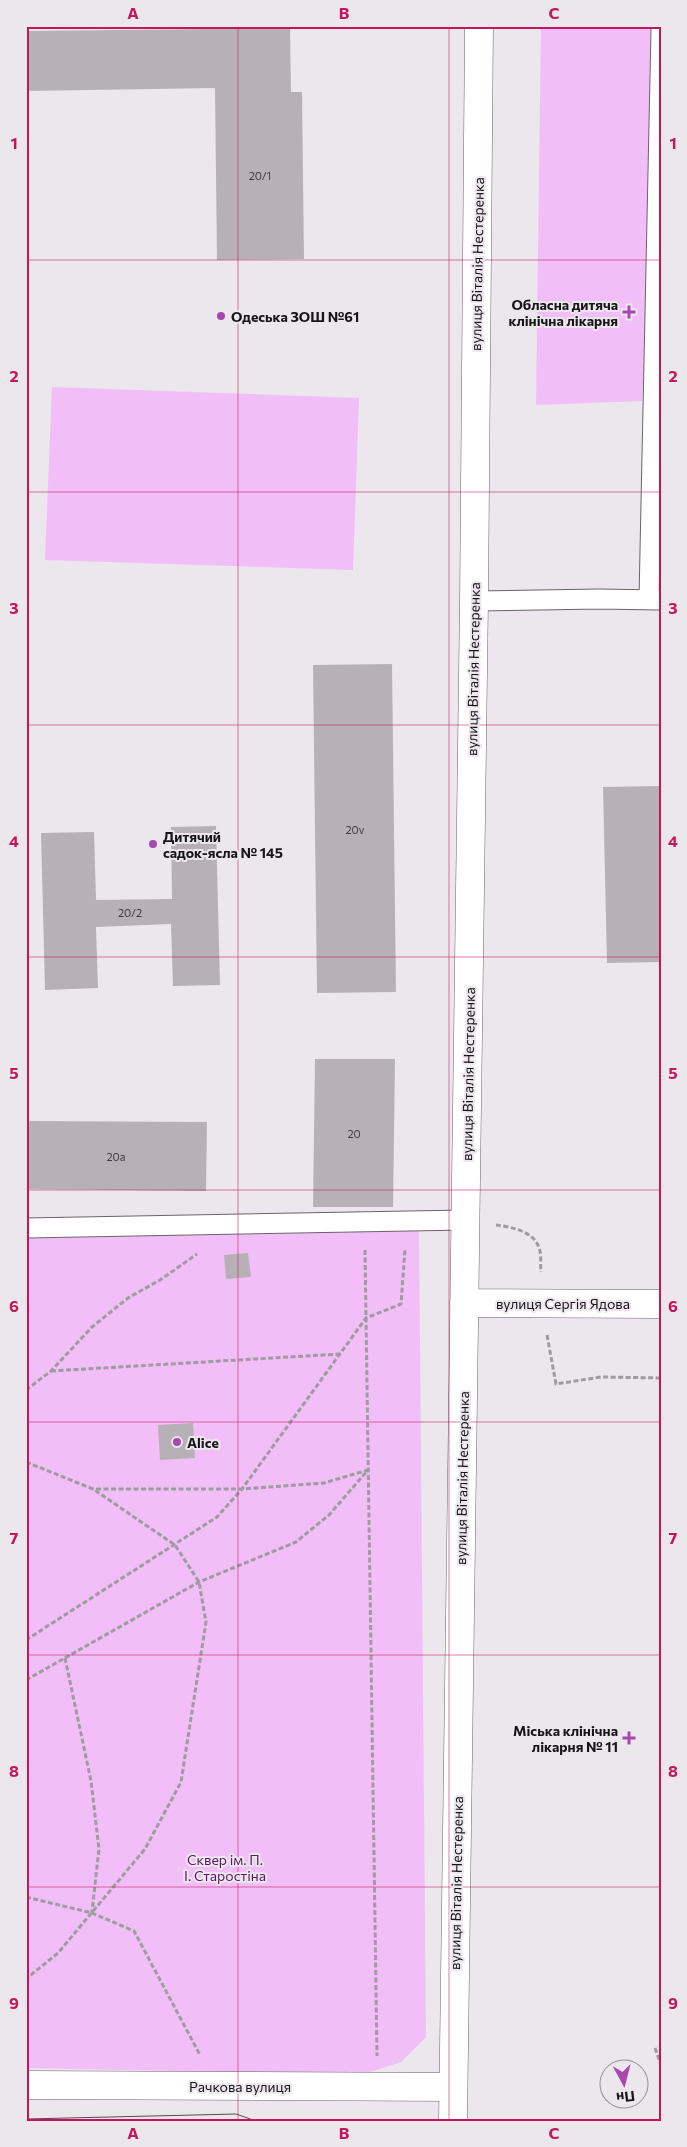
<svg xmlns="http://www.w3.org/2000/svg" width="687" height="2147" font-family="Commissioner,sans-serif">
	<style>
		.green { fill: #f2bef7 }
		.building { fill: #b7b1b7 }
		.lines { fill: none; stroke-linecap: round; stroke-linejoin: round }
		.lane-casing { stroke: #6a646a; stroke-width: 21 }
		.secondary-casing { stroke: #6a646a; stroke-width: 29 }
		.path { stroke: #9f9ba0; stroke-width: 3; stroke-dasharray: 5 2.5; stroke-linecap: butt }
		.lane { stroke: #fff; stroke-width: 19 }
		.secondary { stroke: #fff; stroke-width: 28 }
		.tram { stroke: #524f53; stroke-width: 1 }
		.grid { fill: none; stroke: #c2185b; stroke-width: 1; stroke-opacity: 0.55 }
		.poi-dot { fill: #a748b1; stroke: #ece6ed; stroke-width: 2 }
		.labels { text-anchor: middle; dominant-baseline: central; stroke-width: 4; stroke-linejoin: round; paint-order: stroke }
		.number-label { font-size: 11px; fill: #3f3c40 }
		.street-label { font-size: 14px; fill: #171518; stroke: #ece6ed }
		.poi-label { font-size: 14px; font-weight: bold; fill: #171518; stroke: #ece6ed; text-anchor: start }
		.park-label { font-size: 14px; fill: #5c1764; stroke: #ece6ed }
		.neatline { fill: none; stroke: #c2185b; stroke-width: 2 }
		.grid-label { font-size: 16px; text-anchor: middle; font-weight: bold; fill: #c2185b }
	</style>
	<rect width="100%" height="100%" fill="#ece6ed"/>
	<path class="green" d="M541 26H661V117L642 401 536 405Z
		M52 387 359 398 353 570 45 560Z
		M419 1229 426 2037 401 2062 361 2075 26 2068V1236Z"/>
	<path class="building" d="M290 28 291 92H302L304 259 217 260 215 88 26 91V31Z
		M392 664 396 992 317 993 313 665Z
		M661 786V962L607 963 603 787Z
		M216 826 220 985 173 986 171 924 96 927 98 988 45 990 41 833 94 832 96 900 172 899 171 827Z
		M315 1059H395L393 1207H313Z
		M26 1121 207 1122 206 1191 26 1189Z
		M248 1253 251 1277 226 1279 224 1255Z
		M193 1423 195 1458 160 1460 158 1425Z"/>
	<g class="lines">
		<defs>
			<path id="lane" d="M649 599 661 30
				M474 601 599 599 660 600
				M26 1228 465 1220"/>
			<path id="secondary" d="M464 1303 661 1304
				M26 2085 453 2087
				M453 2121 474 601 479 26"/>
		</defs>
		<use href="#lane" class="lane-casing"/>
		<use href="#secondary" class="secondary-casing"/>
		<path class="path" d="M496 1225C511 1227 534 1231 539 1248 542 1255 540 1265 541 1272
			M365 1250 377 2056
			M547 1335 556 1384 601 1377 661 1378
			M51 1371 340 1354
			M26 1390 51 1371 92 1327 128 1298 160 1280 197 1254
			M26 1462 93 1489 175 1545 199 1582 206 1622 181 1782 145 1849 58 1953 26 1979
			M26 1640 217 1517 242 1489 366 1318 401 1304 405 1249
			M65 1658 91 1781 99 1849 92 1912
			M26 1680 199 1582 296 1542 329 1515 368 1470 324 1483 242 1489H93
			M26 1897 92 1913 134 1931 200 2055
			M655 2048 661 2065"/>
		<use href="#lane" class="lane"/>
		<use href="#secondary" class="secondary"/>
		<path class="tram" d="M26 2119 236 2114 256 2121"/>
	</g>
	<path class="grid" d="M238 26V2121M449 26V2121M26 260H661M26 492H661M26 725H661M26 957H661M26 1190H661M26 1422H661M26 1655H661M26 1887H661"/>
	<g class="poi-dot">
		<path d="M626.5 304.5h5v5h5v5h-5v5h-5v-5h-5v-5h5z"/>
		<circle cx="221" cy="316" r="5"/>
		<circle cx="153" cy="844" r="5"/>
		<circle cx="177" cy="1442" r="5"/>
		<path d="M626.5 1730.5h5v5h5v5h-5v5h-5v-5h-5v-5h5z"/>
	</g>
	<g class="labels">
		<g class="number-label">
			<text x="260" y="175">20/1</text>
			<text x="355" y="829">20v</text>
			<text x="130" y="912">20/2</text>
			<text x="354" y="1133">20</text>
			<text x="116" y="1156">20а</text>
		</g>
		<g class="street-label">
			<text transform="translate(477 264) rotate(-89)">вулиця Віталія Нестеренка</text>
			<text transform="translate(473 669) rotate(-89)">вулиця Віталія Нестеренка</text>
			<text transform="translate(468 1074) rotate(-89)">вулиця Віталія Нестеренка</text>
			<text x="563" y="1303">вулиця Сергія Ядова</text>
			<text transform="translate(462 1478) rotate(-89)">вулиця Віталія Нестеренка</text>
			<text transform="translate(456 1883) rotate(-89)">вулиця Віталія Нестеренка</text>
			<text x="240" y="2086">Рачкова вулиця</text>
		</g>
		<g class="poi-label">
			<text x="618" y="304" text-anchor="end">Обласна дитяча<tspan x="618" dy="16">клінічна лікарня</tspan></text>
			<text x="231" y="316">Одеська ЗОШ №61</text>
			<text x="163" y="836">Дитячий<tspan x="163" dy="16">садок-ясла № 145</tspan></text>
			<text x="187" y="1442">Alice</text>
			<text x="618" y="1730" text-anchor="end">Міська клінічна<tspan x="618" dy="16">лікарня № 11</tspan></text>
		</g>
		<g class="park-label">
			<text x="225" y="1859">Сквер ім. П.<tspan x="225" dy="16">І. Старостіна</tspan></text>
		</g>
	</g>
	<rect width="687" height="2147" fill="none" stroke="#ece6ed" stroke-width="55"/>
	<g transform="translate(624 2084) rotate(173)"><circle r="24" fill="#ece6ed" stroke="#979298"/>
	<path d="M0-4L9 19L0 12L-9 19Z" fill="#a748b1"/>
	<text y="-8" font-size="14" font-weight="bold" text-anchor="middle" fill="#171518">Пн</text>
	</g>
	<rect x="28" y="28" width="632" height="2092" class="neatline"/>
	<g class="grid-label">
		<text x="133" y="19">A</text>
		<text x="344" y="19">B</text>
		<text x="554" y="19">C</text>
		<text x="14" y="149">1</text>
		<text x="673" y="149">1</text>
		<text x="14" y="382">2</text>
		<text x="673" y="382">2</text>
		<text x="14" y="614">3</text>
		<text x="673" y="614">3</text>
		<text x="14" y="847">4</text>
		<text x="673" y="847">4</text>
		<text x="14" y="1079">5</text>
		<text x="673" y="1079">5</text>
		<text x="14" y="1312">6</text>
		<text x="673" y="1312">6</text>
		<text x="14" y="1544">7</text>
		<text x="673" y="1544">7</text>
		<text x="14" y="1777">8</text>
		<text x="673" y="1777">8</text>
		<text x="14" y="2009">9</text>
		<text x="673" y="2009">9</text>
		<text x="133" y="2139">A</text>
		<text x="344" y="2139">B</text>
		<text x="554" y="2139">C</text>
	</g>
</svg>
